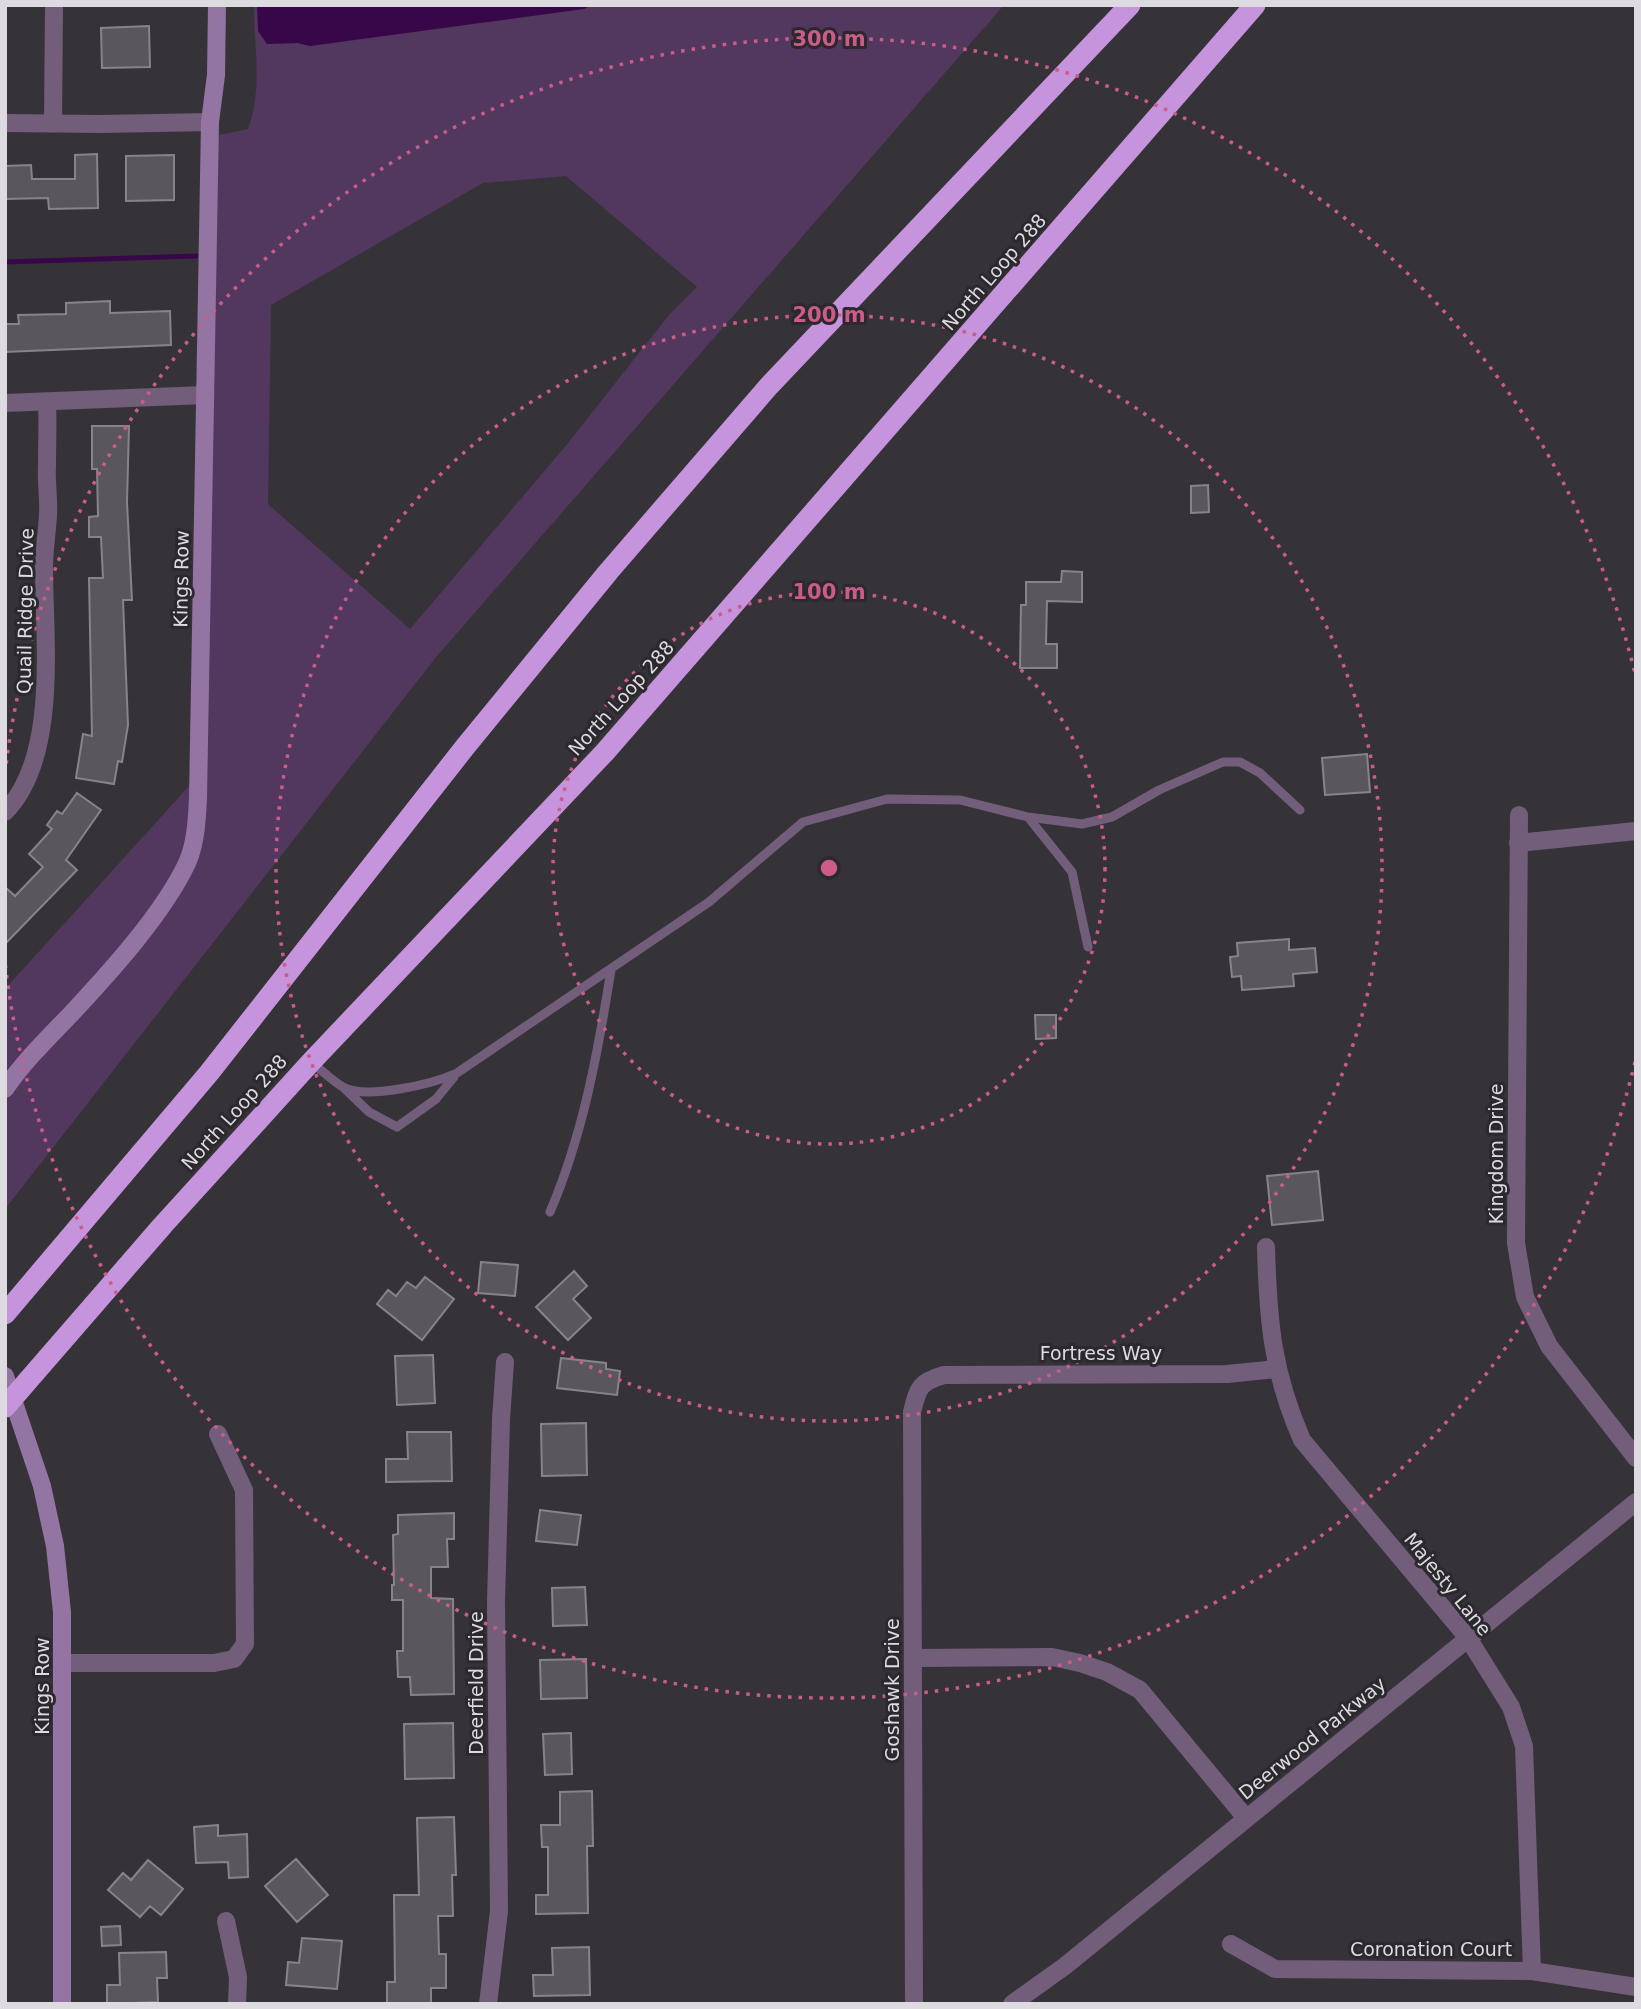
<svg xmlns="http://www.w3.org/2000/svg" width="1641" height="2009" font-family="'DejaVu Sans',sans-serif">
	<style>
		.green { fill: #52375e; fill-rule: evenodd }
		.water { fill: #380749 }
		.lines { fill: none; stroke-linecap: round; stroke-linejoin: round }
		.stream { stroke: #380749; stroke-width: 5 }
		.building { fill: #5a575c; stroke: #88838a; stroke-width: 2 }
		.lane { stroke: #725e7b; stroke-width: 9 }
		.street { stroke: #725e7b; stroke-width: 18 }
		.secondary { stroke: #9474a3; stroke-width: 18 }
		.highway { stroke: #c694dc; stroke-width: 21 }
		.ring { fill: none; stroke: #cb5c89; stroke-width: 3.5; stroke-dasharray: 3.5 7 }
		.labels { text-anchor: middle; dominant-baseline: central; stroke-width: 6; stroke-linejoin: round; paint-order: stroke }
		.street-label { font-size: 19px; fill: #dddbdf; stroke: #2c292e }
		.centre { fill: #cb5c89; stroke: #2c292e; stroke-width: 3.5 }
		.ring-label { font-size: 21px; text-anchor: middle; font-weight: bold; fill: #cb5c89; stroke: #2c292e; stroke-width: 6; stroke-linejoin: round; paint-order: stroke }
	</style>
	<rect width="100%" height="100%" fill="#363338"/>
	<path class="green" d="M254 5H1004L437 656 5 1209V989L199 775 210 137 248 129C263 88 254 47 254 5ZM566 176 697 287 669 315 564 448 410 629 268 504 271 305 483 183Z"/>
	<path class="water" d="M257 5H592L584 9 310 46 297 43 267 44 258 31Z"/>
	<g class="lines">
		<path class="stream" d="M5 262 196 256"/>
	</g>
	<path class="building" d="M149 26 150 67 102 68 101 28Z
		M97 154 98 208 49 209 48 198 5 199V166L31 165 32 179H75V155Z
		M174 155V200L126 201V156Z
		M110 301V313L170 311 171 345 5 352V324H19L18 315 66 314V303Z
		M92 426H129L127 502 132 600H123L128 725 122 762 118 761 114 784 76 778 83 734 92 736 89 578H103L101 537H89V517L98 516 97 469H92Z
		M1208 485 1209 512 1191 513V486Z
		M1062 571 1082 572V602L1047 601 1046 644H1057V668H1020L1021 605H1026V582H1061Z
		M1367 754 1370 792 1325 795 1322 758Z
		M77 793 101 810 66 860 77 870 5 944V887L15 896 43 867 29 854 52 829 47 825 57 811 62 814Z
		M1289 939V950L1315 948 1317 972 1293 974 1294 986 1242 990 1241 976 1232 977 1230 957 1238 956 1237 943Z
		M1035 1015H1056V1038L1036 1039Z
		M1318 1171 1323 1220 1272 1225 1267 1176Z
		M481 1262 518 1265 515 1296 478 1293Z
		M574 1271 587 1286 573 1299 591 1318 568 1340 536 1307Z
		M425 1277 454 1299 422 1340 377 1304 388 1290 396 1296 407 1282 416 1288Z
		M433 1355 435 1403 397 1405 395 1356Z
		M561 1358 606 1363V1369L620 1371 617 1395 557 1388Z
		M586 1423 587 1475 542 1476 541 1424Z
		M407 1432H451L452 1481 386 1482V1459H408Z
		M540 1510 581 1515 577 1545 536 1541Z
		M454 1513V1539H447L448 1567H431V1598L453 1599 454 1694 411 1695 410 1677H398L397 1651H403V1600H392V1585H394L393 1535 398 1534V1515Z
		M585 1587 587 1625 553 1626 552 1588Z
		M586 1659 587 1698 541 1699 540 1660Z
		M453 1723 454 1778 405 1779 404 1724Z
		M571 1733 572 1774 545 1775 543 1734Z
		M592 1791 593 1846H587L588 1913 536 1914V1895H548V1847H542L541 1825H560V1792Z
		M454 1817 456 1875H452L453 1916H438L439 1954H446V1988H431V2003H387V1982H395L394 1895H419L417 1818Z
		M218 1825V1836L247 1834 248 1877 229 1878 228 1862 196 1863 194 1827Z
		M296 1859 328 1895 297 1922 265 1886Z
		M148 1860 183 1889 161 1915 150 1906 140 1917 108 1890 123 1873 131 1880Z
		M120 1926 121 1945 102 1946 101 1927Z
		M302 1938 342 1941 337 1989 286 1985 288 1962 299 1963Z
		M589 1947 590 1995 534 1996 533 1975H553L552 1948Z
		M166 1952 167 1978H157L158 2002 107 2004V1985H120L119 1953Z"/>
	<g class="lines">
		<path class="lane" d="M1028 817 1082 824 1112 817 1159 790 1223 762H1240L1260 773 1300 810
			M312 1063C322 1070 332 1081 343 1087 366 1100 433 1084 457 1073L709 902 803 822 887 799 960 800 1028 817 1072 872 1088 947
			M344 1088 369 1112 397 1127 436 1099 454 1077
			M550 1212C583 1135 598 1052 611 970"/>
		<path class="street" d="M5 123 102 124 210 122
			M53 123 54 5
			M5 403 205 395
			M5 812C59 757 44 639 44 568 44 550 47 533 48 515 49 499 46 482 47 466 47 445 48 424 47 402
			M1519 815 1516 1243 1525 1297 1549 1346 1636 1458
			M1518 843 1636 831
			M1266 1247C1268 1321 1272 1371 1302 1440L1468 1638 1511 1707 1524 1746 1532 1971
			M913 1658 1052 1657 1080 1663 1107 1672 1140 1690 1246 1818
			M63 1663H214L234 1659 245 1644 244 1490 218 1434
			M226 1921 238 1977 237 2004
			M1231 1944 1275 1969 1532 1971 1636 1987
			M488 2004 499 1911 496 1602 501 1419 505 1362
			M914 2004 912 1412C918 1388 919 1382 944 1375L1227 1374 1277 1369
			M1012 2004 1065 1966 1636 1502"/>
		<path class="secondary" d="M5 1089C24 1061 49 1037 72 1013 111 971 164 913 188 861 196 841 197 819 198 798L210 122 216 75 217 5
			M5 1376 42 1486 55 1546 62 1612V2004"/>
		<path class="highway" d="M5 1314 209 1073 465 747 609 571 768 387 1130 5
			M5 1407 163 1225 311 1062 605 752 1255 5"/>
	</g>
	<g class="ring">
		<circle cx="829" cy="868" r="276"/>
		<circle cx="829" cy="868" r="553"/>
		<path d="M1635 1062A829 829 0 0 1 5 962M5 774A829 829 0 0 1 1635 674"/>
	</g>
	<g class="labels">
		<g class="street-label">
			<text transform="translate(994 272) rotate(-49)">North Loop 288</text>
			<text transform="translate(181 579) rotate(-89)">Kings Row</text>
			<text transform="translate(25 611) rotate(-89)">Quail Ridge Drive</text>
			<text transform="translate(621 698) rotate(-48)">North Loop 288</text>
			<text transform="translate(234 1112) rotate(-48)">North Loop 288</text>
			<text transform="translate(1496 1154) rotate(-90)">Kingdom Drive</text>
			<text x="1101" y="1353">Fortress Way</text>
			<text transform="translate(1448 1584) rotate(51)">Majesty Lane</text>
			<text transform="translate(476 1683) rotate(-90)">Deerfield Drive</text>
			<text transform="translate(42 1686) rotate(-90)">Kings Row</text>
			<text transform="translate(892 1690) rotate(-90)">Goshawk Drive</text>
			<text transform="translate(1312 1738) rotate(-39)">Deerwood Parkway</text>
			<text x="1431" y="1949">Coronation Court</text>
		</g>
	</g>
	<circle cx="829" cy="868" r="10" class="centre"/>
	<g class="ring-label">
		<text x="829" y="46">300 m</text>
		<text x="829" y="322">200 m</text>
		<text x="829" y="599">100 m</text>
	</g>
	<rect width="1641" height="2009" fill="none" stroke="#dddbdf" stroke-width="14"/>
</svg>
